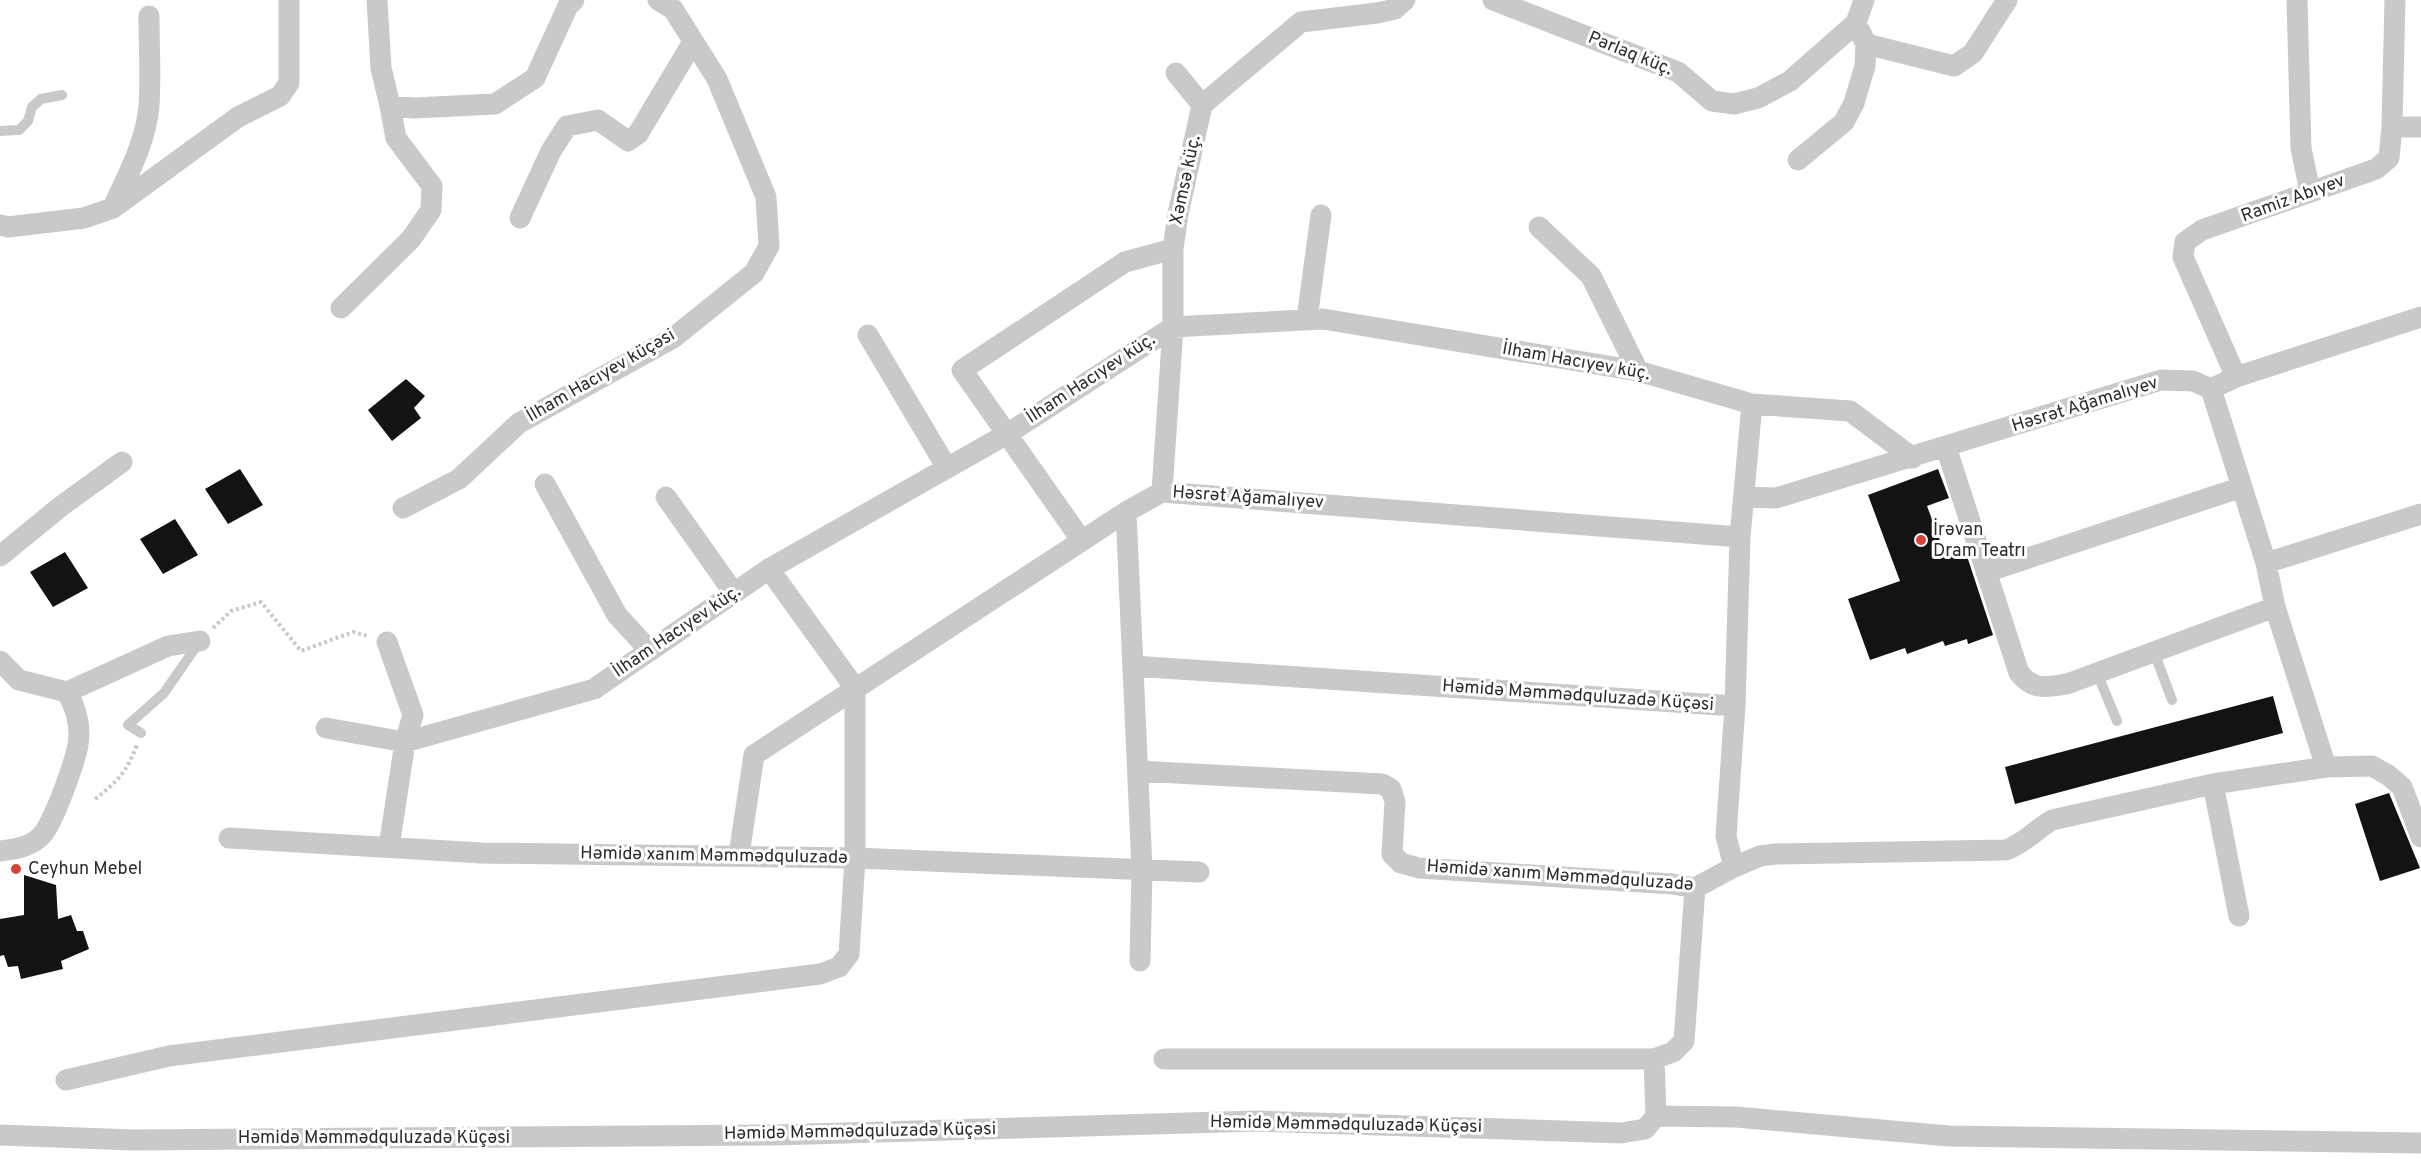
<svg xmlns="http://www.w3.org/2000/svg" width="2421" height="1159" font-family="Overpass,sans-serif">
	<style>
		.building { fill: #131313 }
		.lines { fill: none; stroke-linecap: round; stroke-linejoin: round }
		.path { stroke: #c9c9c9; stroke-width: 4; stroke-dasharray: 3 3; stroke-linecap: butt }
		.lane { stroke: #c9c9c9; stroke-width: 10 }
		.street { stroke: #c9c9c9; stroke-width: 21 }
		.poi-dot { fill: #d8423a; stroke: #fff; stroke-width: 2 }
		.labels { text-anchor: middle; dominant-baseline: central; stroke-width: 6; stroke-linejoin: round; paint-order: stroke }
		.street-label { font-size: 18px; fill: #2c2c2c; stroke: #fff }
		.poi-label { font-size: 18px; fill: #2c2c2c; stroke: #fff; text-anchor: start }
	</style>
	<rect width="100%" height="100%" fill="#fff"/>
	<path class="building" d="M406 379 425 396 414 408 421 418 392 441 368 410Z
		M240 469 263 505 228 524 205 489Z
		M1938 469 1949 498 1927 506 1945 554 1964 547 1993 635 1968 644 1967 639 1945 646 1943 641 1907 654 1905 648 1870 660 1848 599 1900 581 1868 495Z
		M175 519 198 555 163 574 140 539Z
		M65 552 88 588 53 607 30 572Z
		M2273 696 2283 733 2015 804 2005 767Z
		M2389 793 2420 868 2380 881 2355 804Z
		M24 875 56 885 58 919 71 915 77 931H83L89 949 61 961 63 969 21 979 18 966 8 967 4 955 0 956V919L24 915Z"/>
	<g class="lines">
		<path class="path" d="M213 628 231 611 261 602 301 651 353 632 368 636
			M95 799C118 781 126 773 137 745"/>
		<path class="lane" d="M0 131 19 130 28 121 32 107 41 99 62 95
			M2154 652 2172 700
			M2097 673 2117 721
			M141 733 128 725 164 693 200 641"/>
		<path class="street" d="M377 0 381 68 390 106 414 108 495 104 535 78 568 6 574 0
			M1493 0 1678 72 1712 101 1734 104 1758 98 1790 81 1856 23 1864 0
			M2297 0 2301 148 2310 192
			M1866 44 1954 66 1973 53 2007 0
			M1176 73 1202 105
			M2392 127H2421
			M1798 160 1844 122 1854 103 1865 66 1866 44 1860 31
			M113 207C128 175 146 141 149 106 151 76 149 46 149 16
			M520 218 551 151 567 126 598 120 628 141 638 134 693 42
			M0 225 8 227 84 218 113 208 238 117 280 96 289 83V0
			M1539 227 1591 276 1638 371
			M341 308 411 239 431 210 432 186 396 138 390 106
			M1307 319 1321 215
			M868 335 947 468
			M2236 377 2183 257 2185 242 2202 230 2376 169 2389 158 2392 127 2395 0
			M2211 389 2266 563 2275 607 2326 767
			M1946 447 2019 673C2034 691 2046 687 2067 684L2275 607
			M545 484 617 615 650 651
			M1162 492 1173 327V249L1178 214 1202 105 1301 22 1377 13 1395 9 1405 0
			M666 497 734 593
			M1744 497 1776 498 2161 380 2193 381 2211 389 2236 377 2421 317
			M403 508 459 479 519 423 673 338 754 273 769 246 766 197 717 79 673 9 658 0
			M1126 512 1142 869 1140 961
			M1082 541 962 370 1125 262 1173 249
			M0 556 60 507 122 462
			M2266 563 2421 514
			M1986 572 2242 487
			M387 642 413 715 405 742 389 847
			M0 661 19 680 67 692
			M1133 666 1735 706
			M67 692 168 646 200 641
			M326 728 405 742 594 689 769 569 1007 434 1173 327 1323 319 1638 371 1752 404 1850 411 1913 458
			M1138 771 1382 784 1391 789 1395 802 1392 854 1401 863 1419 868 1673 884 1695 888 1734 867 1760 856 1775 854 2006 850C2025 843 2035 830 2052 820L2213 784 2326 767 2372 766 2388 775 2402 787 2421 837
			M2213 784 2239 916
			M229 838 482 853 855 858 1199 872
			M0 851C16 849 31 847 42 835 54 821 74 765 78 745 81 727 76 708 67 692
			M739 855 754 755 1126 512 1162 492 1740 537
			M1734 867 1726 836 1735 706 1740 537 1752 404
			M1164 1059H1654L1673 1052 1684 1041 1695 888
			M66 1080 169 1056 820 974 839 967 849 954 855 858V688L769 569
			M1656 1116 1736 1117 1949 1136 2421 1143
			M0 1135 133 1140 775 1135 1257 1121 1621 1133 1645 1129 1656 1116 1654 1059"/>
	</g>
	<g class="poi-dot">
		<circle cx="1921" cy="540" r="6"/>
		<circle cx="16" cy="869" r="6"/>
	</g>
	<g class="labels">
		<g class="street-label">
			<text transform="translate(1630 54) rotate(22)">Parlaq küç.</text>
			<text transform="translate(1186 180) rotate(-78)">Xəmsə küç.</text>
			<text transform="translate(2293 199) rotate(-20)">Ramiz Abıyev</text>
			<text transform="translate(1576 362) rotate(10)">İlham Hacıyev küç.</text>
			<text transform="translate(601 376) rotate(-30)">İlham Hacıyev küçəsi</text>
			<text transform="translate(1091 379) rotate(-33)">İlham Hacıyev küç.</text>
			<text transform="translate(2085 405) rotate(-17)">Həsrət Ağamalıyev</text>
			<text transform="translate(1248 498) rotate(4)">Həsrət Ağamalıyev</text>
			<text transform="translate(677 632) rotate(-34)">İlham Hacıyev küç.</text>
			<text transform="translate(1578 696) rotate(4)">Həmidə Məmmədquluzadə Küçəsi</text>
			<text transform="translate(714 856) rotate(1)">Həmidə xanım Məmmədquluzadə</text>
			<text transform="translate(1560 876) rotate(4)">Həmidə xanım Məmmədquluzadə</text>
			<text transform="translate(1346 1125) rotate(1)">Həmidə Məmmədquluzadə Küçəsi</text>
			<text transform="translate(860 1132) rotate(-1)">Həmidə Məmmədquluzadə Küçəsi</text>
			<text x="374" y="1138">Həmidə Məmmədquluzadə Küçəsi</text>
		</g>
		<g class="poi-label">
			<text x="1933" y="530">İrəvan<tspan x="1933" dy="21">Dram Teatrı</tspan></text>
			<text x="28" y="869">Ceyhun Mebel</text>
		</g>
	</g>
</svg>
